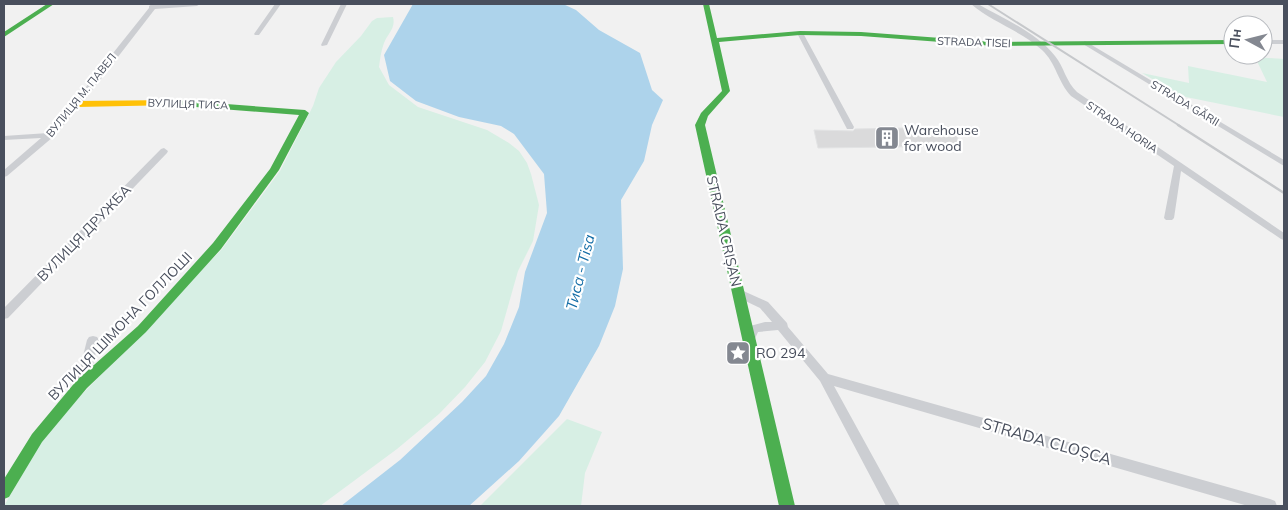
<svg xmlns="http://www.w3.org/2000/svg" width="1288" height="510" font-family="Mulish,sans-serif">
	<style>
		.green { fill: #d7efe4 }
		.water { fill: #add3eb }
		.building { fill: #dadadb; stroke: #e2e3e4 }
		.lines { fill: none; stroke-linecap: round; stroke-linejoin: round }
		.street { fill: #ccced2; fill-rule: evenodd }
		.fast { fill: #4caf50; fill-rule: evenodd }
		.slow { fill: #ffc107; fill-rule: evenodd }
		.rail-far1 { stroke: #c6c8cb; stroke-width: 2 }
		.rail { stroke: #c6c8cb; stroke-width: 2.5 }
		.labels { text-anchor: middle; dominant-baseline: central; stroke-width: 4.5; stroke-linejoin: round; paint-order: stroke }
		.far-street-label { font-size: 11px; fill: #494f5d; stroke: #fff }
		.poi-label { font-size: 14px; fill: #494f5d; stroke: #fff; text-anchor: start }
		.street-label { font-size: 14px; fill: #494f5d; stroke: #fff }
		.water-label { font-size: 15px; font-style: italic; fill: #126ca6; stroke: #fff }
		.near-street-label { font-size: 16px; fill: #494f5d; stroke: #fff }
	</style>
	<rect width="100%" height="100%" fill="#f1f1f1"/>
	<path class="green" d="M393 17C396 28 388 33 384 43 381 51 380 59 379 67L389 85 418 107 487 130 509 143 519 151 527 163 531 174 539 205 533 241 518 271 501 331 485 362 465 387 439 414 397 449 320 506H4L42 440 65 412 222 249 280 171 313 106 319 88 336 62 361 36 372 21 377 18Z
		M1255 57 1284 59V117L1181 96 1142 73 1189 83 1188 66 1267 82Z
		M567 419 602 432 585 473 581 506H480Z"/>
	<path class="water" d="M413 4H563L576 10 599 30 640 53 652 90 663 100 652 125 644 161 621 200 623 269 615 306 599 346 559 416 519 461 469 506H341L400 460 462 402 486 376 504 344 519 307 525 272 547 213 544 174 514 134 501 126 459 117 416 101 390 81 384 55Z"/>
	<path class="building" d="M954 127 960 146 818 148 814 130 853 131 855 129Z"/>
	<g class="lines">
		<path class="street" d="M152 4H200L197 6 155 9 80 106 53 137 7 176 4 177V170L41 138 4 140V136L48 133 74 102 149 8V6Z
			M275 4H281L259 35H255L254 34Z
			M341 4H347L327 45 322 46 321 45Z
			M971 4H978C1004 19 1036 32 1055 56 1064 67 1066 82 1077 92L1284 233V240L1281 239 1181 171 1174 218 1172 220H1166L1164 218 1174 166 1071 96C1058 82 1056 63 1042 50 1021 31 992 22 971 4Z
			M798 32 803 33 854 127 853 129H847L846 127 797 33Z
			M1263 40H1284V44H1263Z
			M1085 41 1284 160V166L1083 44 1082 43Z
			M164 148 168 151 167 153 8 318 4 319V308L161 149Z
			M739 289 768 302 787 323 788 327 828 374 1270 499 1275 501 1277 506H1248L834 386 900 506H886L820 381 778 330 758 332 753 343 749 344 745 343 743 340 750 326 765 322H772L760 308 735 296 734 293 735 290Z
			M93 336 97 337 99 340 88 384 86 387 82 389 78 387 76 384 87 340 89 337Z"/>
		<path class="fast" d="M47 4H54L4 37V32Z
			M703 4H709L717 38 800 31 861 32 994 42 1233 40V44L994 46 861 36 800 35 719 42 730 91 708 116 705 125 795 506H779L695 125 701 113 722 91Z
			M173 100 305 110 309 113 279 170 221 249 146 332 87 388 42 442 9 497 4 499V479L32 434 77 380 138 326 213 243 270 169 299 115 170 105V101Z"/>
		<path class="slow" d="M173 100 176 101V105L77 107 73 104 77 101Z"/>
		<path class="rail-far1" d="M988 4 1180 126"/>
		<path class="rail" d="M1178 125 1284 193"/>
	</g>
	<defs>
		<symbol id="building-square" viewBox="-11 -11 22 22"><rect x="-9" y="-9" width="18" height="18" rx="4" fill="#848891" stroke="#fff"/><path d="M-4-6H4V6H1V3H-1V6H-4ZM-2.5-4.3h1.7v1.8h-1.7ZM.8-4.3h1.7v1.8H.8ZM-2.5-1h1.7V.8h-1.7ZM.8-1h1.7V.8H.8Z" fill="#fff"/></symbol>
		<symbol id="sight-square" viewBox="-11 -11 22 22"><rect x="-9" y="-9" width="18" height="18" rx="4" fill="#848891" stroke="#fff"/><path d="M0-6L1.8-2.2L6-1.7L2.9 1.2L3.7 5.4L0 3.3L-3.7 5.4L-2.9 1.2L-6-1.7L-1.8-2.2Z" fill="#fff"/></symbol>
	</defs>
	<g fill-rule="evenodd">
		<use href="#building-square" x="873" y="124" width="28" height="28"/>
		<use href="#sight-square" x="724" y="339" width="28" height="28"/>
	</g>
	<g class="labels">
		<g class="far-street-label">
			<text transform="translate(974 42) rotate(2)">STRADA TISEI</text>
			<text transform="translate(81 95) rotate(-51)">ВУЛИЦЯ М. ПАВЕЛ</text>
			<text transform="translate(1185 103) rotate(31)">STRADA GĂRII</text>
			<text transform="translate(188 104) rotate(2)">ВУЛИЦЯ ТИСА</text>
			<text transform="translate(1122 127) rotate(34)">STRADA HORIA</text>
		</g>
		<g class="poi-label">
			<text x="904" y="130">Warehouse<tspan x="904" dy="16">for wood</tspan></text>
			<text x="756" y="353">RO 294</text>
		</g>
		<g class="street-label">
			<text transform="translate(724 231) rotate(77)">STRADA CRIȘAN</text>
			<text transform="translate(84 233) rotate(-46)">ВУЛИЦЯ ДРУЖБА</text>
			<text transform="translate(120 326) rotate(-46)">ВУЛИЦЯ ШІМОНА ГОЛЛОШІ</text>
		</g>
		<g class="water-label">
			<text transform="translate(580 272) rotate(-76)">Тиса - Tisa</text>
		</g>
		<g class="near-street-label">
			<text transform="translate(1047 441) rotate(16)">STRADA CLOȘCA</text>
		</g>
	</g>
	<rect width="1288" height="510" fill="none" stroke="#494f5d" stroke-width="10"/>
	<g transform="translate(1248 40) rotate(277)"><circle r="24" fill="#ffffff" stroke="#b6b9be"/>
	<path d="M0-4L9 19L0 12L-9 19Z" fill="#848891"/>
	<text y="-8" font-size="14" font-weight="bold" text-anchor="middle" fill="#494f5d">Пн</text>
	</g>
</svg>
